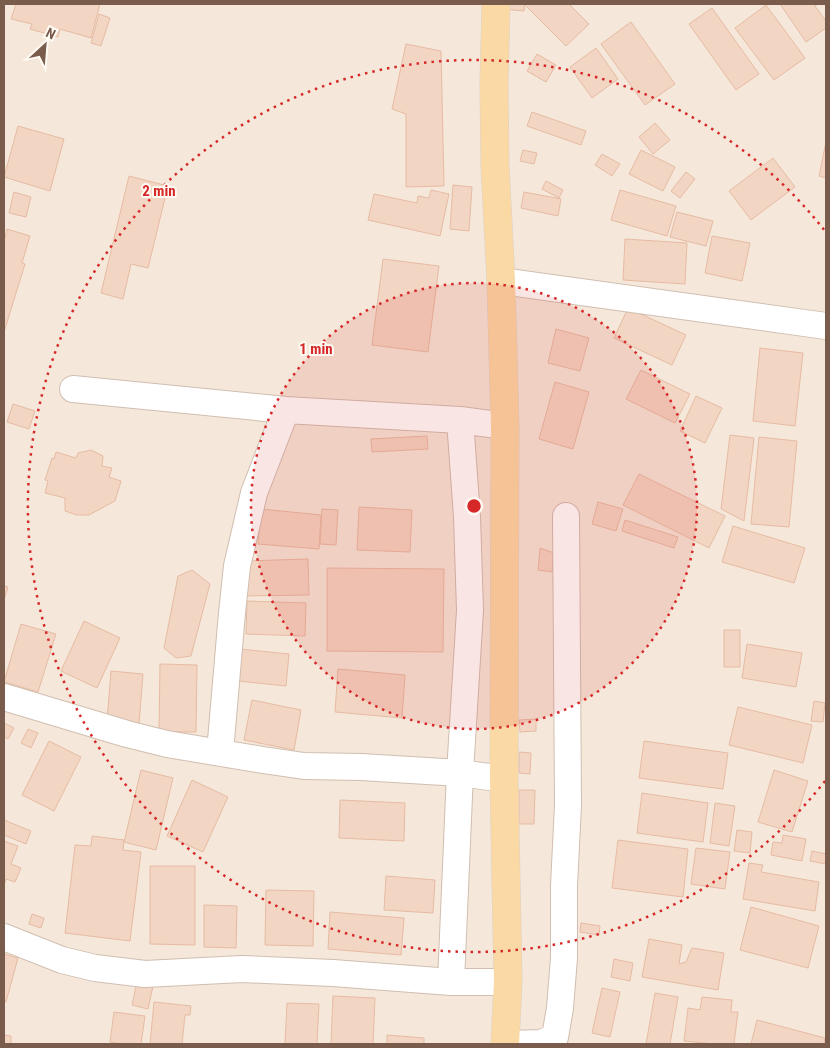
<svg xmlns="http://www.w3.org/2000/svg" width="830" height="1048" font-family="'Roboto Condensed',sans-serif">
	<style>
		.residential { fill: #f5e8da }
		.building { fill: #f3d5c3; stroke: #e6bba3 }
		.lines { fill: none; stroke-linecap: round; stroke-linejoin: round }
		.minor-casing { stroke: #d1beb0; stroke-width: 28 }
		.major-casing { stroke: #dad1cd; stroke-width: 29 }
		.minor { stroke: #fff; stroke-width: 26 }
		.major { stroke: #fbd9a5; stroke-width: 28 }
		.ring { fill: none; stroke: #d62828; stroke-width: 2.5; stroke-dasharray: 2.5 5 }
		.centre { fill: #d62828; stroke: #fffaf3; stroke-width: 2.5 }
		.ring-label { font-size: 15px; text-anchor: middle; font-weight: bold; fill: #d62828; stroke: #fffaf3; stroke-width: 4; stroke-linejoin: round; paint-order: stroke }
	</style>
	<rect width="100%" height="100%" fill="#fdf6ec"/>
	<path class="residential" d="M4 4H826V1044H4Z"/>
	<path class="building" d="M16 4H100L91 38 60 29 58 37 30 29 32 24 11 19Z
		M503 4H525L524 11 503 9Z
		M524 4H569L589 24 566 46Z
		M780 4H818L815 6 826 21V28L806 42Z
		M766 5 805 58 774 80 735 28Z
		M712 8 759 74 736 90 689 24Z
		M99 14 110 18 101 46 91 43Z
		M631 22 675 84 645 105 601 44Z
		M406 44 441 51 444 186 406 187V114L392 109Z
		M596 48 618 79 592 98 570 67Z
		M537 54 556 65 546 82 527 71Z
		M532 112 586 131 581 145 527 126Z
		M655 123 670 140 653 154 639 137Z
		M18 126 64 139 50 191 4 177Z
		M826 142V178L819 176Z
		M523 150 537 153 534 164 520 161Z
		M641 150 675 167 663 191 629 174Z
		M602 154 620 164 612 176 595 165Z
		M773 158 795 187 751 220 729 191Z
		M686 172 695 179 680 198 671 191Z
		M129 176 168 186 148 268 131 264 123 299 101 293Z
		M546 181 563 190 559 198 542 189Z
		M453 185 472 187 469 231 450 229Z
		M431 190 449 194 440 236 368 220 374 194 417 203 418 196 429 198Z
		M620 190 676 206 667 236 611 220Z
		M14 192 31 197 26 217 9 213Z
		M524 192 561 199 558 216 521 208Z
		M677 212 713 221 706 246 670 237Z
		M7 229 30 236 22 263 25 264 4 332V238H5Z
		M712 236 750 243 742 281 705 273Z
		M625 239 687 243 685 284 623 280Z
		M383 259 439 266 428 352 372 345Z
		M628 308 686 335 672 365 614 338Z
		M556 329 589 338 580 371 548 363Z
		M760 348 803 353 795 426 753 421Z
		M641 370 690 394 675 423 626 399Z
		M555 382 589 392 573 449 539 439Z
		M696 396 722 408 705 443 680 431Z
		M13 404 35 411 29 429 7 422Z
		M730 435 754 438 744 521 721 509Z
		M427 436 428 449 372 452 371 439Z
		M759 437 797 441 789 527 751 524Z
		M91 450 103 456 102 466 112 468 109 477 121 481 115 501 89 515H77L65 511V498L45 493 48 481 45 480 52 458 54 459 56 452 76 458 78 453Z
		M639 474 725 516 709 548 623 505Z
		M598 502 623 509 616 531 592 524Z
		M359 507 412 510 410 552 357 550Z
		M261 509 321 515 319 549 258 544Z
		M322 509 338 510 336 545 320 544Z
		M625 520 678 537 674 548 622 531Z
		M733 526 805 548 794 583 722 562Z
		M540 548 554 553 552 572 538 570Z
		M308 559 309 595 241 596 245 561Z
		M327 568 444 569 443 652 327 651Z
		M192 570 210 584 191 656 176 658 164 648 178 576Z
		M4 586 8 587 4 600Z
		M247 601 306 603 305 636 246 634Z
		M84 621 120 638 97 688 61 671Z
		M21 624 56 634 38 692 4 682Z
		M724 630H740V667H724Z
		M747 644 802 653 796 687 742 678Z
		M240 649 289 654 286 686 238 681Z
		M160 664 197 665 196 732H159Z
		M338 669 405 675 402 718 335 712Z
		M111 671 143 674 139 724 107 721Z
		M252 700 301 710 294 750 244 740Z
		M814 701 825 703 823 722 811 721Z
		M738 707 812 725 803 763 729 745Z
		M536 719V731L520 732 519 720Z
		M4 723 14 728 8 739 4 737Z
		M28 729 38 733 31 748 21 743Z
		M49 741 81 757 54 811 22 795Z
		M644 741 728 753 723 789 639 778Z
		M519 752 531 753 530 774 519 773Z
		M141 770 173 778 156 850 124 842Z
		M774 770 808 781 792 832 758 822Z
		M192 780 228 797 203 852 167 836Z
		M519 790H535L534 824H519Z
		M642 793 708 803 703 842 637 833Z
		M340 800 405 803 404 841 339 838Z
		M715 803 735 806 729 846 710 843Z
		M4 820 31 831 26 844 4 835Z
		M737 830 752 832 750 853 734 851Z
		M783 835 806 839 802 861 771 855 773 842 782 843Z
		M92 836 124 840 123 850 141 852 130 941 65 933 75 845 91 846Z
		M618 840 688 849 683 897 612 888Z
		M4 841 18 846 11 864 21 868 15 882 6 879 4 885Z
		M696 848 730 852 725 889 691 884Z
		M812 851 826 854V864L810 861Z
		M749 863 763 865 761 872 819 882 815 911 743 899Z
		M150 866H195V945L150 944Z
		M386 876 435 880 433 913 384 910Z
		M266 890 314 891 313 946 265 945Z
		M204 905 237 906 236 948 204 947Z
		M751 907 819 926 808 968 740 950Z
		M330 912 404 918 401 955 328 949Z
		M32 914 44 918 41 928 29 924Z
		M581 923 600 926 599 935 580 932Z
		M649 939 682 945 679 964 686 962 692 948 724 953 718 990 642 977Z
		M4 954 18 958 6 1002H4Z
		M614 959 633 963 630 981 611 977Z
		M137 982 153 986 148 1009 132 1005Z
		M602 988 620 992 610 1037 592 1033Z
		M655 993 678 997 670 1044H646Z
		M333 996 375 998 373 1044H331Z
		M702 997 732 1000 731 1012H738L734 1044H714L684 1041 688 1008 700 1010Z
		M154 1002 191 1006 190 1015H185L182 1044H150Z
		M287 1003 319 1004 317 1044H285Z
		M114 1012 145 1016 141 1044H123L110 1042Z
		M757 1020 825 1038 824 1044H751Z
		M4 1035 11 1036V1044H4Z
		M387 1035 424 1038V1044H387Z"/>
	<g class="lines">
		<defs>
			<path id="minor" d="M501 281 826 326
				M73 389 286 410 460 420 505 426
				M4 697 127 734 167 744 263 760 304 766 361 767 460 773 504 779
				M220 752 232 613 237 566 254 493 286 410
				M4 937 62 960 95 968 145 974 242 969 333 973 451 982H508
				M451 982 460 773 470 610 467 517 460 420
				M511 1044 541 1043 555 1037 560 1008 564 958V886L568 805 566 516"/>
			<path id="major" d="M496 4 494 84 495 167 501 281 505 426 504 779 508 982 505 1044"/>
		</defs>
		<use href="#minor" class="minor-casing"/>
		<use href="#major" class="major-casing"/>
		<use href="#minor" class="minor"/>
		<use href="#major" class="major"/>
	</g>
	<circle cx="474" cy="506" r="223" fill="#d62828" fill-opacity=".12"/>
	<g class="ring">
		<circle cx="474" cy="506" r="223"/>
		<path d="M825 781A446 446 0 1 1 825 231"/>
	</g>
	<circle cx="474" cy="506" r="8" class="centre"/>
	<g class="ring-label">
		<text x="159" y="196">2 min</text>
		<text x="316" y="354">1 min</text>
	</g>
	<rect width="830" height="1048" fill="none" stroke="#7a5c4d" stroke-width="10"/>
	<g transform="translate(45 45) rotate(26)" stroke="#fffaf3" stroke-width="4" paint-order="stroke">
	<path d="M0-4L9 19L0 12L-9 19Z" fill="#7a5c4d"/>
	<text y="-8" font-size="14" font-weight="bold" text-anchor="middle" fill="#7a5c4d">N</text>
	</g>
</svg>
